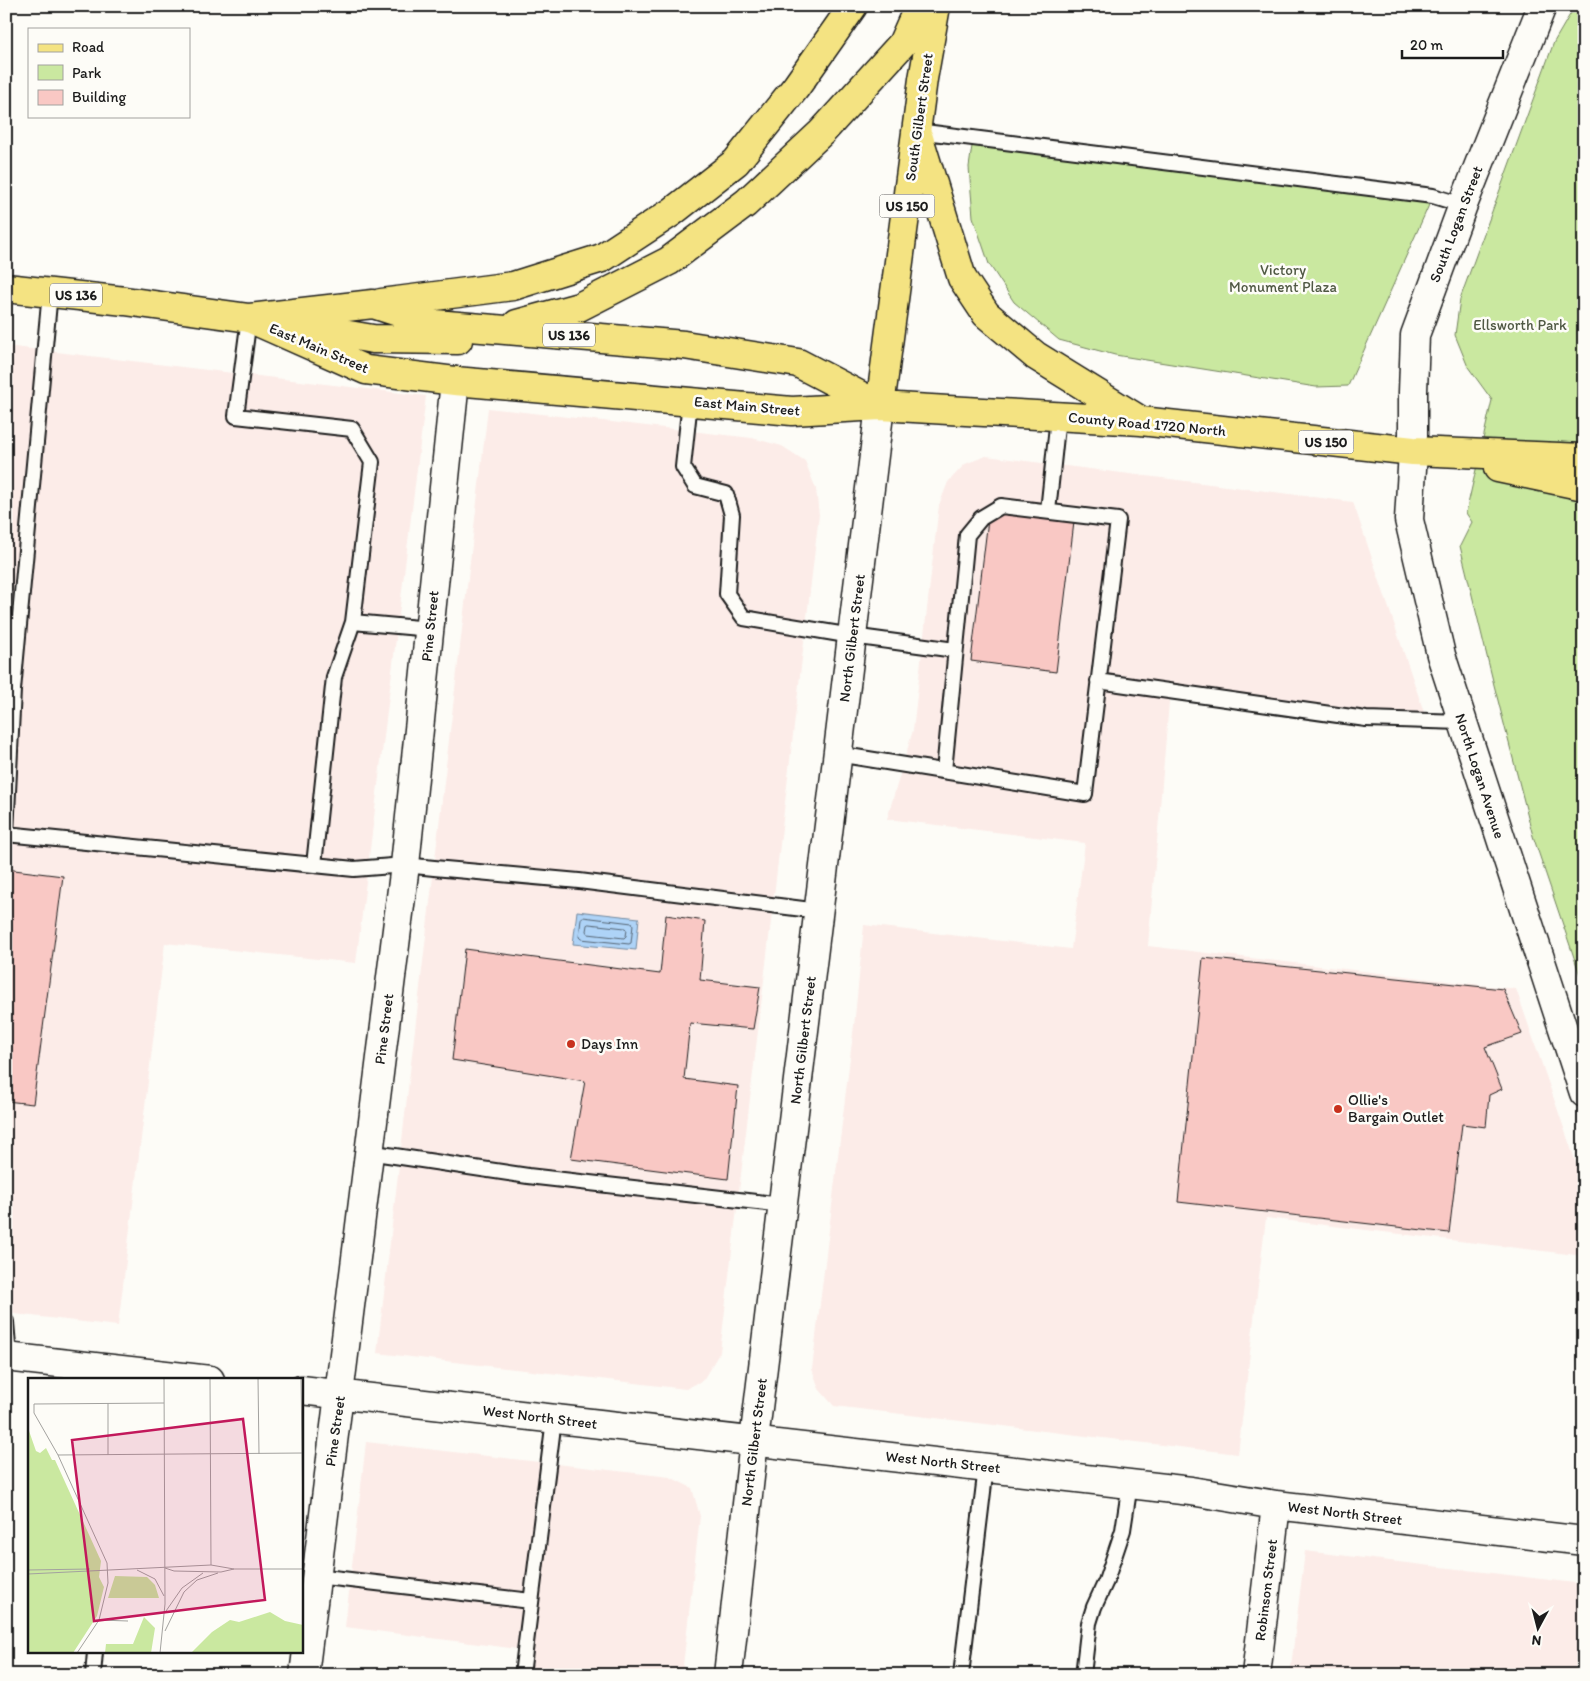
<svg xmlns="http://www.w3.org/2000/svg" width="1590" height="1681" font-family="Itim,sans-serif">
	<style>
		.built { fill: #fcece8 }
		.green { fill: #cae8a0; stroke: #73825e }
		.water { fill: #aed3f7; stroke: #748a9f }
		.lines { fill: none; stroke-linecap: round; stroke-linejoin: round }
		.shore { stroke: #566574; stroke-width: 1 }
		.building { fill: #f9c8c4; stroke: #1c1c1c }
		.lane-casing { stroke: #1c1c1c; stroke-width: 18 }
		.street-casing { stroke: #1c1c1c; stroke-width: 31 }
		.secondary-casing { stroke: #1c1c1c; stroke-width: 31 }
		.primary-casing { stroke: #1c1c1c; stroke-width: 31 }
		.lane { stroke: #fdfcf7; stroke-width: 14 }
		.street { stroke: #fdfcf7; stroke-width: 28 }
		.secondary { stroke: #fdfcf7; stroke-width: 28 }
		.primary { stroke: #f4e382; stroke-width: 28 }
		.poi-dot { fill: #c8321e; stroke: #fdfcf7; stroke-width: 2 }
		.labels { text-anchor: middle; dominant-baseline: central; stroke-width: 5; stroke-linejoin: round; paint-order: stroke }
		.shield { fill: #fdfcf7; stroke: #605f5e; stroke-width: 1 }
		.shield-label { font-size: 14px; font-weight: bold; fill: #1c1c1c }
		.street-label { font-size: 15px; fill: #1c1c1c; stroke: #fdfcf7 }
		.park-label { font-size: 15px; fill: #505944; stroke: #fdfcf7 }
		.poi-label { font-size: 15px; fill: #1c1c1c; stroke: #fdfcf7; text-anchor: start }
		.inset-road { fill: none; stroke: #a3a29f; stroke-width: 1 }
		.view { fill: #c2185b; fill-opacity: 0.15; stroke: #c2185b; stroke-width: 2.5 }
		.inset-edge { fill: none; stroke: #1c1c1c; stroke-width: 2.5 }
	</style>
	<rect width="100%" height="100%" fill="#fdfcf7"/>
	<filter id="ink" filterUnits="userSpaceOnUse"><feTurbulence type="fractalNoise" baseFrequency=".02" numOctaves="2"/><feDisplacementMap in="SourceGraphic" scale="10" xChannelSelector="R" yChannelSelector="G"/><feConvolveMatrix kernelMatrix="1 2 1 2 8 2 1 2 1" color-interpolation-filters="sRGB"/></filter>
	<g filter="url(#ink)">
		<path class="built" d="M6 346 426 396 356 963 165 943 118 1326 6 1313Z
			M488 408 752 438 782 446 805 461 816 489 819 515 720 1352 703 1380 686 1389 377 1353Z
			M986 456 1353 502 1427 721 1170 691 1148 946 1516 989 1584 1186V1256L1266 1218 1238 1454 834 1406 819 1389 812 1369 855 1017 864 925 1071 949 1085 843 887 819 913 730 939 505 948 482 965 464Z
			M366 1442 670 1477 692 1488 700 1516 682 1675H584L523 1667 525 1650 345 1627Z
			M1305 1551 1584 1584V1675H1290Z"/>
		<path class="green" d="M1575 6H1584V987L1533 836 1494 685 1460 546 1472 522 1466 513 1492 400 1468 367 1455 335 1460 299 1554 42Z
			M973 139 1433 196 1348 386 1316 387 1115 355 1059 340 1014 302 989 264 973 217 969 167Z"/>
		<path class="water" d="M577 911 639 918 636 950 573 944Z"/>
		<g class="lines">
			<path class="shore" d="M583 917 632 923 633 925 631 943 629 944 581 939 579 937 581 919Z
				M589 924 625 928 627 930 626 936 624 938 588 934 586 931 587 925Z"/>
		</g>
		<path class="building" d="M989 511 1074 522 1056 672 971 661Z
			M6 869 63 876 33 1104 6 1101Z
			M666 915 705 921 700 980 760 987 753 1029 690 1023 684 1079 738 1086 728 1179 571 1159 585 1081 452 1060 465 949 660 974Z
			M1203 958 1503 989 1522 1034 1485 1047 1502 1089 1489 1095 1486 1127 1462 1124 1449 1233 1178 1202Z"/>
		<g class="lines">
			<defs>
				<path id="lane" d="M917 131 1433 196 1463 205
					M249 318 236 416 352 429 372 462 353 622 334 677 314 865
					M690 401 683 467 695 486 726 494 732 515 727 594 744 618 852 636 955 650
					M1048 511 1058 417
					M353 622 430 629
					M1098 681 1366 719 1462 722
					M837 754 1085 794 1118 520 1001 506 981 518 967 535 944 771
					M6 833 13 690 50 292
					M6 834 354 869 405 865 434 868 579 881 819 911
					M368 1152 528 1176 783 1205
					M6 1322 9 1357
					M316 1576 531 1601
					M93 1675 95 1652
					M522 1675 554 1419
					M961 1675 986 1467
					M1083 1675 1089 1623 1094 1607 1106 1581 1123 1530 1130 1484"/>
				<path id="street" d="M1413 451V392L1415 335 1463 205 1542 6
					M6 1357 210 1380
					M301 1390 1191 1491 1276 1505 1584 1541
					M304 1675 405 865 455 381
					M1256 1675 1276 1505"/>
				<path id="secondary" d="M1413 451 1409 520 1441 655 1584 1093
					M728 1675 754 1441 880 406"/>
				<path id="primary" d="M919 138 962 278 986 314 1036 356 1138 419
					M6 288 125 301 249 318 373 304 435 324 684 345 798 363 880 406
					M381 303 513 286 602 258 672 212 736 162 796 87 853 6
					M249 318 366 370 455 381 792 411 880 406 948 410 1141 421 1413 451 1584 458
					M517 324 579 307 669 261 746 203 822 132 902 44 919 6
					M288 325 373 339 458 340
					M880 406 923 79 936 6
					M1498 468 1584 486"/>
			</defs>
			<use href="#lane" class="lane-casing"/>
			<use href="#street" class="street-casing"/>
			<use href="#secondary" class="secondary-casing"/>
			<use href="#primary" class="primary-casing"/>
			<use href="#lane" class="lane"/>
			<use href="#street" class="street"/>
			<use href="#secondary" class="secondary"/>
			<use href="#primary" class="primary"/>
		</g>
	</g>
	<g class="poi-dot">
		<circle cx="571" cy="1044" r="5"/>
		<circle cx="1338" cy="1109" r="5"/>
	</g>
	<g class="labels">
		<g class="shield">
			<rect x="879.5" y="194.5" width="55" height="23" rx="4"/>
			<rect x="50" y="283.5" width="52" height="23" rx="4"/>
			<rect x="543" y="323.5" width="52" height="23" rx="4"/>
			<rect x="1298.5" y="430.5" width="55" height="23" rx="4"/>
		</g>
		<g class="shield-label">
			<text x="907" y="206">US 150</text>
			<text x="76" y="295">US 136</text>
			<text x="569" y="335">US 136</text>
			<text x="1326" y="442">US 150</text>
		</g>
		<g class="street-label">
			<text transform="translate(919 117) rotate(-82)">South Gilbert Street</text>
			<text transform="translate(1456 224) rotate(-69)">South Logan Street</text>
			<text transform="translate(319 348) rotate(23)">East Main Street</text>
			<text transform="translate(747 406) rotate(5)">East Main Street</text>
			<text transform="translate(1147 424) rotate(5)">County Road 1720 North</text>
			<text transform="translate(430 626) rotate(-84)">Pine Street</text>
			<text transform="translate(852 638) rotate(-83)">North Gilbert Street</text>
			<text transform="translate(1480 776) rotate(72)">North Logan Avenue</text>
			<text transform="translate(384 1029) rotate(-83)">Pine Street</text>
			<text transform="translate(803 1040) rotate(-83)">North Gilbert Street</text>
			<text transform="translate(540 1417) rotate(7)">West North Street</text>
			<text transform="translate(335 1431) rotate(-82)">Pine Street</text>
			<text transform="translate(754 1442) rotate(-83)">North Gilbert Street</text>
			<text transform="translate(943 1462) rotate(6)">West North Street</text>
			<text transform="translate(1345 1513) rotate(7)">West North Street</text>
			<text transform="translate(1266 1590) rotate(-83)">Robinson Street</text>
		</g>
		<g class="park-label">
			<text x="1283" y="270">Victory<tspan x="1283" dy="17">Monument Plaza</tspan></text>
			<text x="1520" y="325">Ellsworth Park</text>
		</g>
		<g class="poi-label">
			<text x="581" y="1044">Days Inn</text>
			<text x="1348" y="1100">Ollie's<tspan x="1348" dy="17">Bargain Outlet</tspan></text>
		</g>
	</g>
	<g transform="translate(28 1378)">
		<rect width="275" height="275" fill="#fdfcf7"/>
		<path d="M0 50 8 73 12 75 18 70 24 82H27L73 183 71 199 76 209 69 238 45 275H0ZM87 198 119 199 127 207 131 220H80ZM242 234 257 243 275 247V275H163L184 254 202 242 211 244ZM116 239 127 250 123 275H77L78 266H105Z" fill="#cae8a0"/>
		<path class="inset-road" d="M182 0 183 187M230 0 231 76M273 0 275 143M30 77 275 75M80 77V25M137 190 146 193 193 194 206 191H275M0 192 62 191M109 192 127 201 136 218M0 196 183 187 206 191M138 233 154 210 175 195M71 242 100 243M137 253 156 214 169 202 190 195M49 275 71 242 80 205 79 185 30 77 6 35V26L136 25M132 275 137 226 136 0"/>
		<path class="view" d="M215 41 237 222 66 243 44 62Z"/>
		<rect width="275" height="275" class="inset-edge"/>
	</g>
	<rect width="1590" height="1681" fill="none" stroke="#fdfcf7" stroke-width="25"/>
	<rect x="12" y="12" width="1565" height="1656" fill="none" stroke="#1c1c1c" stroke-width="2" filter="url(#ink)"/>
	<rect x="28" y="28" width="162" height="90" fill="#fdfcf7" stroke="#a3a29f"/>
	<rect x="38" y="44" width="25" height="8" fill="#f4e382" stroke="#a3a29f"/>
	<text x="72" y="52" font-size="15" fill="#1c1c1c">Road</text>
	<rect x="38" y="65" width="25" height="15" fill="#cae8a0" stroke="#a3a29f"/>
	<text x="72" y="78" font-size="15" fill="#1c1c1c">Park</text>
	<rect x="38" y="90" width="25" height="15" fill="#f9c8c4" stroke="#a3a29f"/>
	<text x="72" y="102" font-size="15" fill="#1c1c1c">Building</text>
	<g transform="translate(1538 1628) rotate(187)" stroke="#fdfcf7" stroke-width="4" paint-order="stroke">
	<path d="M0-4L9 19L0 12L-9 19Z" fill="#1c1c1c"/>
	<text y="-8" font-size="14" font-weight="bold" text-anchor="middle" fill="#1c1c1c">N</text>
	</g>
	<path d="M1402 50v8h101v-8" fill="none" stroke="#1c1c1c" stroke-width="2.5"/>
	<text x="1410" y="50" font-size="15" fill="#1c1c1c" stroke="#fdfcf7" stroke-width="4" paint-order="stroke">20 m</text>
</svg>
